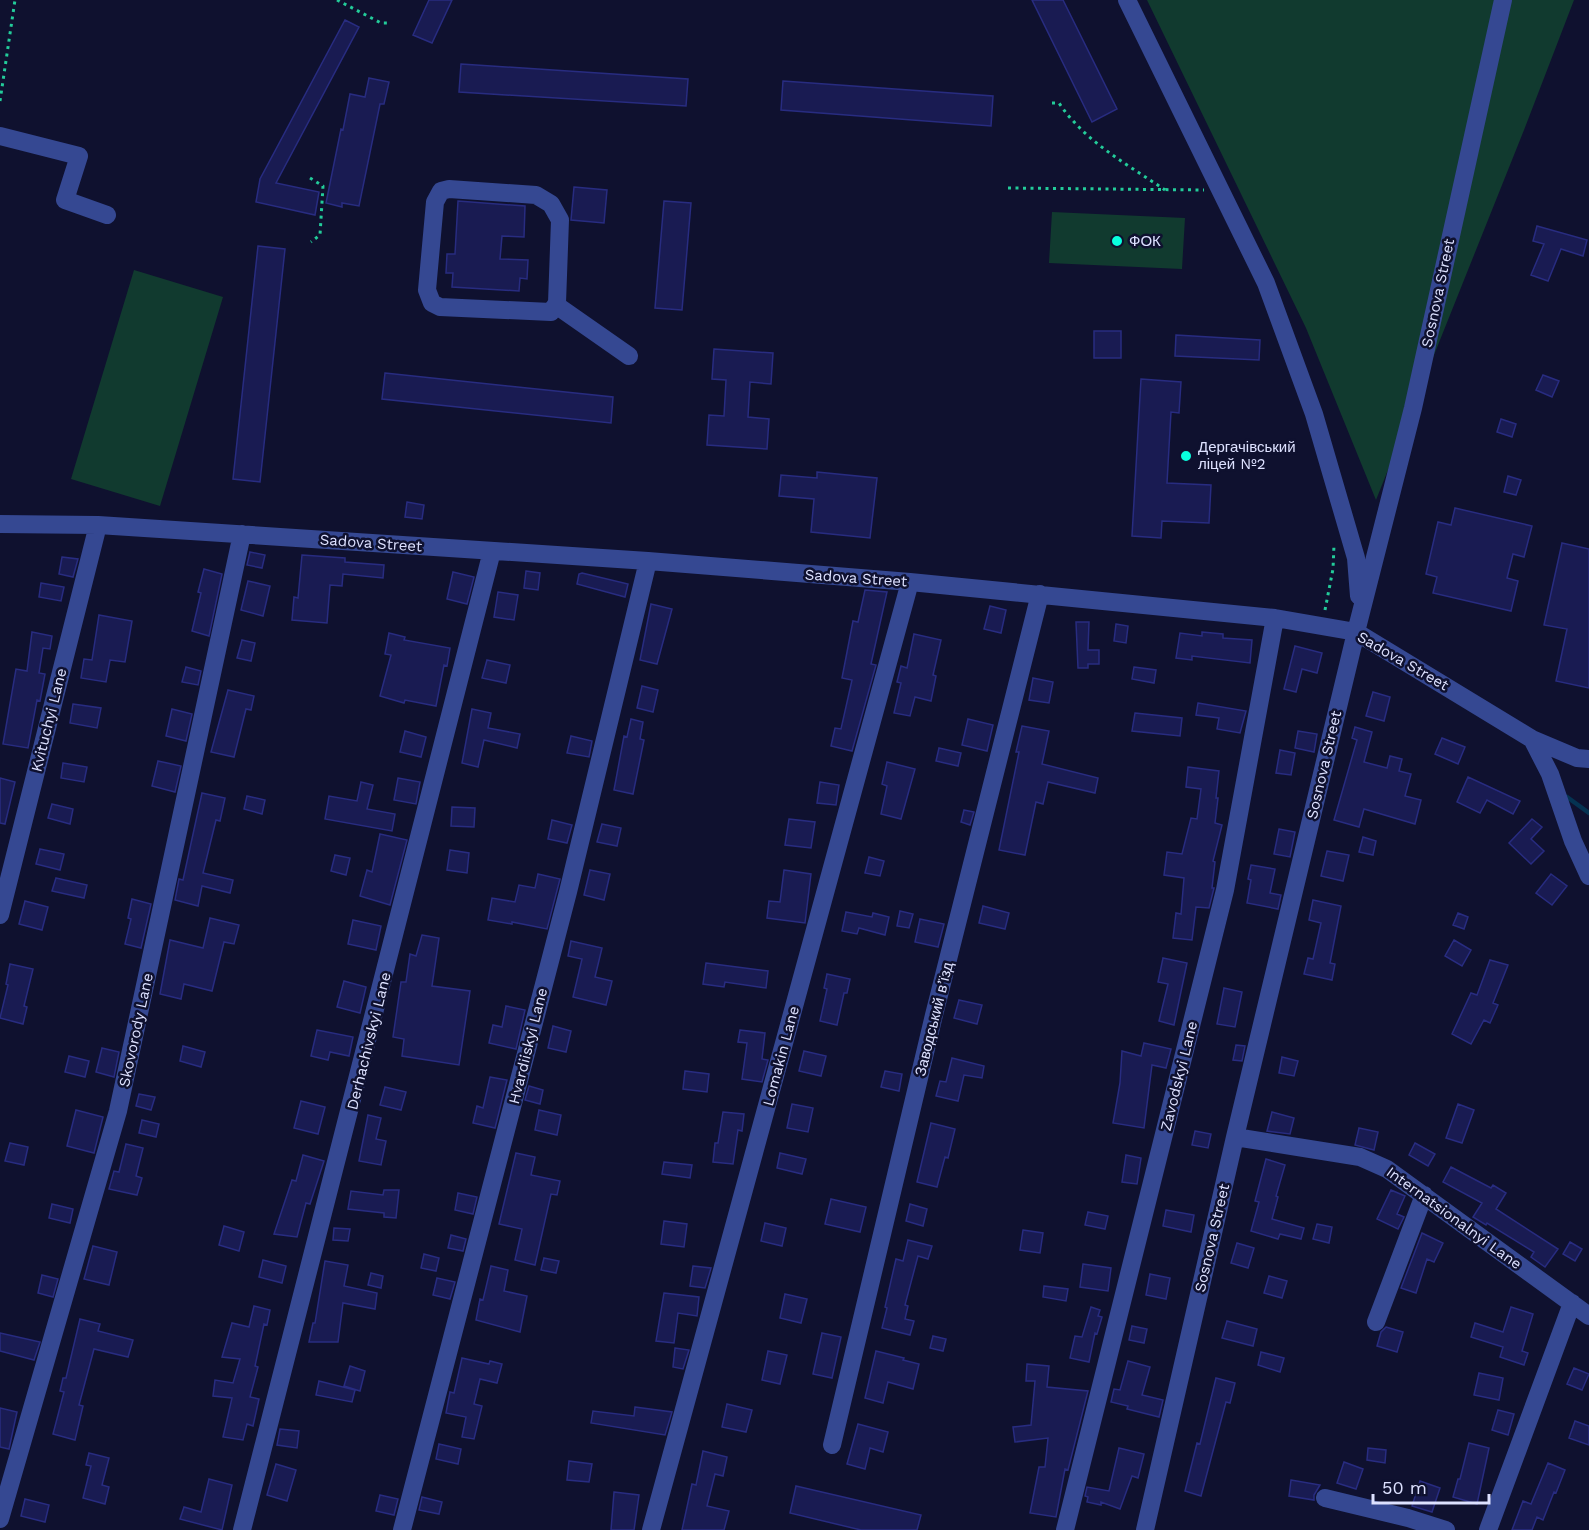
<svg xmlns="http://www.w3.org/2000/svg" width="1589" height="1530" font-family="'Work Sans',sans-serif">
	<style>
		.green { fill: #113a2f }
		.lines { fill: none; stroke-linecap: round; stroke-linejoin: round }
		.stream { stroke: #053352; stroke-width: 4.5 }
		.building { fill: #191b52; stroke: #282c80; stroke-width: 1.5 }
		.path { stroke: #23cc9a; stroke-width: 3; stroke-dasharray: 3 4.5; stroke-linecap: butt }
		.minor { stroke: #354892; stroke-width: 18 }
		.poi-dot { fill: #09ffde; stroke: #0f112f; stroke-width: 2 }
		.labels { text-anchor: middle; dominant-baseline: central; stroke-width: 5; stroke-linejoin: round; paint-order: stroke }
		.poi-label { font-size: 15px; fill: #dde1ff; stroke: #0f112f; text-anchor: start }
		.street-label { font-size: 15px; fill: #dde1ff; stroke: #0f112f }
	</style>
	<rect width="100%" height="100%" fill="#0f112f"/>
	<path class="green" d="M1147 0H1574L1524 130 1376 500 1306 328Z
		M1052 212 1185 218 1182 269 1049 263Z
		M134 270 223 297 160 506 71 479Z"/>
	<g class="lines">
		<path class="stream" d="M1567 797 1589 813"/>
	</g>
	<path class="building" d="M429 0H452L432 43 413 35Z
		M1032 0H1063L1117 109 1092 122Z
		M345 20 359 27 276 183 319 192 315 215 256 202 260 179Z
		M461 64 688 79 686 106 459 92Z
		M369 78 389 82 384 104H380L359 206 342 203V207L326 203 341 129 343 130 350 94 365 97Z
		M783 81 993 96 991 126 781 110Z
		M574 187 607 190 604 223 571 220Z
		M458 201 525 206 524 237 502 236 500 259 528 260 527 279 520 278 519 291 452 287 453 273H446L447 254H455Z
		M664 201 691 203 682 310 655 308Z
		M1537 226 1587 240 1583 256 1561 249 1548 281 1531 275 1544 244 1533 241Z
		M258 246 285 249 260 482 233 479Z
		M1094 331H1121V358H1094Z
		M1176 335 1260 340 1259 360 1175 356Z
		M714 349 773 353 771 384 750 382 748 417 769 419 767 449 707 445 709 415 724 416 726 380 712 379Z
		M385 373 613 397 611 423 382 399Z
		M1543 375 1559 381 1552 397 1536 390Z
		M1141 379 1181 382 1179 413 1171 412 1167 483 1211 485 1209 523 1162 521 1161 538 1132 536Z
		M1501 419 1516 424 1512 437 1497 432Z
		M817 472 877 478 870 538 811 532 814 499 779 496 781 475 817 478Z
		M1508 476 1521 480 1516 495 1504 492Z
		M407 502 424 505 422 519 405 517Z
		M1455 508 1532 526 1524 557 1513 554 1507 578 1518 581 1511 611 1433 593 1437 577 1426 574 1438 522 1451 525Z
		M1562 543 1589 549V688L1556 681 1567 629 1544 625Z
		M250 552 265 555 262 568 247 565Z
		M302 555 345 558V562L384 565 383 578 343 574 342 586 330 585 327 623 292 620 294 597 298 598Z
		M62 557 78 559 73 577 59 574Z
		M204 569 222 574 209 636 192 631 201 593 198 592Z
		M526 571 540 573 538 590 524 588Z
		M453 572 474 577 467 604 447 599Z
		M582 573 628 584 625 597 577 584 579 574Z
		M248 581 270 586 263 616 241 610Z
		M41 583 64 587 61 601 39 597Z
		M865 590 887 592 871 664 876 665 852 751 831 746 835 728 841 729 852 680 842 678 853 621 858 622Z
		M498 592 518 595 514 620 494 617Z
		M651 604 672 609 657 664 640 660Z
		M990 606 1006 610 1001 633 984 629Z
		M99 615 132 621 125 662 110 660 106 682 81 678 84 659 92 660Z
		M1076 622H1089L1088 650H1099V664H1088V668H1078Z
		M1116 624 1128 626 1126 643 1114 641Z
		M32 632 52 636 50 649 43 648 39 673 45 674 40 701 37 700 28 748 3 744 16 669 27 671Z
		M1202 632 1223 634V638L1252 640 1250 663 1192 656V660L1176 658 1180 633 1202 636Z
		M389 633 405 637 404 640 450 648 447 666 444 665 436 706 405 700 404 703 380 696 391 655 385 654Z
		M914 634 941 640 933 675 936 676 931 701 915 697 910 716 894 713 901 683 897 682 901 666 907 668Z
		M242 640 255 643 251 661 237 658Z
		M1295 646 1322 653 1317 673 1302 669 1296 692 1284 689Z
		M487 660 510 665 506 683 482 678Z
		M186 667 201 671 198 685 182 682Z
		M1134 667 1156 670 1154 683 1132 679Z
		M1033 678 1053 682 1049 703 1029 700Z
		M642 686 658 690 653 712 637 708Z
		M228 690 254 696 251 710 246 709 234 757 211 752Z
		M1373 692 1390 697 1384 721 1366 716Z
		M1198 703 1246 711 1240 733 1217 729 1219 718 1196 715Z
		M73 704 101 708 97 728 70 723Z
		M172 709 192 714 186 741 166 736Z
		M472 709 491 713 488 728 520 734 517 748 484 740 478 767 462 763Z
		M1135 713 1182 718 1180 736 1132 731Z
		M631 719 643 722 640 739 644 740 633 794 614 790 624 736 627 737Z
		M968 719 993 725 987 751 962 745Z
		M1022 726 1049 731 1042 764 1098 778 1095 793 1048 782 1043 804 1036 802 1025 855 999 850 1019 752H1016Z
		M1355 727 1372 732 1364 762 1387 768 1390 756 1402 759 1399 771 1411 774 1405 796 1421 800 1415 824 1364 809 1359 827 1334 820 1357 740 1352 738Z
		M405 731 426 737 421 757 400 752Z
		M1298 731 1317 734 1314 752 1295 748Z
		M571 736 592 741 589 757 567 753Z
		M1442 738 1465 747 1458 764 1435 754Z
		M939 748 961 753 958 766 936 761Z
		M1280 750 1295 753 1291 775 1276 773Z
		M158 761 181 766 175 792 152 786Z
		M887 762 915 769 901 819 881 814 887 786 882 784Z
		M63 763 87 767 84 782 61 778Z
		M1188 767 1219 771 1216 798H1218L1215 823 1222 825 1213 861 1215 862 1212 888H1214L1209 908 1196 907 1192 940 1173 938 1176 913 1181 914 1184 878 1164 875 1167 852 1182 854 1191 818 1197 819 1201 789 1186 787Z
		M1468 777 1520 801 1513 814 1487 800 1480 813 1457 802Z
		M0 778 15 782 5 824 0 823Z
		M398 778 420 782 416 804 394 800Z
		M361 782 373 785 367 809 395 814 392 831 325 819 329 796 357 801Z
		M820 782 839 785 836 805 817 803Z
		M202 793 225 798 220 821 216 820 203 873 233 880 230 893 202 886 198 906 175 900 179 879 183 880Z
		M247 796 265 800 262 814 244 809Z
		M52 804 73 809 70 824 48 818Z
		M452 807 475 808 474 827 451 826Z
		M964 810 974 812 970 825 961 822Z
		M789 819 815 822 811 848 785 845Z
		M1532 819 1542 827 1531 839 1544 851 1531 864 1509 843Z
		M552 820 572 825 567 843 548 839Z
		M602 824 621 828 617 846 597 842Z
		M1279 829 1295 832 1290 857 1274 854Z
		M380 834 407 840 390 905 360 896 367 870 372 872Z
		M1363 837 1376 841 1373 855 1359 852Z
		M40 849 64 854 60 870 36 864Z
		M450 850 469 853 467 873 447 870Z
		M1327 851 1349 855 1343 881 1321 876Z
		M335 855 350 858 346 875 331 871Z
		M869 857 884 861 880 876 865 873Z
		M1251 865 1275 869 1270 893 1281 895 1278 909 1247 903 1251 880 1248 879Z
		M590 870 610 874 604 900 584 895Z
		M784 870 811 874 805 923 767 918 769 901 780 902Z
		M538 874 560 879 547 929 512 922V924L488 920 492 898 515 902 519 885 535 888Z
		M1551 874 1567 886 1552 905 1536 893Z
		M56 878 87 885 84 898 52 891Z
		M132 899 151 904 141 948 125 944 131 919 128 918Z
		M1313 900 1341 906 1330 963 1335 964 1332 980 1304 974 1308 958 1313 959 1321 923 1309 920Z
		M25 901 48 907 42 930 19 924Z
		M983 906 1009 913 1005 929 979 923Z
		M900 911 913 914 909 928 897 926Z
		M846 912 872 917 873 913 889 917 885 935 859 928 857 934 842 931Z
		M1458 913 1468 917 1464 929 1453 925Z
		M210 918 239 925 234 944 224 942 212 991 184 984 181 999 160 994 170 940 203 948Z
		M920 919 944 924 938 947 915 942Z
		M353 920 381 926 376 950 348 944Z
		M422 935 439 938 432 986 470 991 459 1065 402 1056 404 1039 393 1037 401 982H406L410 954 416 956Z
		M1454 940 1471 950 1462 966 1445 956Z
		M571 941 602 948 595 977 612 981 606 1005 573 997 582 959 568 956Z
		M1163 958 1187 963 1174 1025 1159 1021 1168 984 1158 982Z
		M1490 960 1508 965 1493 1003 1498 1005 1490 1023 1484 1020 1471 1044 1452 1034 1471 993 1477 995Z
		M706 963 768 971 766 988 725 982 724 987 703 984Z
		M10 964 33 969 24 1006 27 1007 23 1024 0 1018 8 985 6 984Z
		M827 974 850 979 847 993H844L837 1025 820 1021 827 989 824 988Z
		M344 981 366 987 360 1013 337 1007Z
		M1224 988 1242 992 1235 1027 1217 1024Z
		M959 1000 982 1005 977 1024 954 1018Z
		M506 1006 525 1010 516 1049 489 1043 493 1025 502 1027Z
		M553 1026 571 1031 566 1052 548 1048Z
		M317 1030 353 1037 349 1056 330 1052 328 1060 311 1056Z
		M740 1030 765 1033 762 1059 768 1060 762 1082 742 1079 747 1043 738 1042Z
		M1144 1043 1171 1049 1166 1068 1152 1065 1144 1128 1113 1123 1120 1083 1122 1051 1141 1056Z
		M1236 1045 1245 1046 1242 1061 1233 1060Z
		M183 1046 205 1052 201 1067 180 1061Z
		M102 1048 119 1052 114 1077 96 1072Z
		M804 1051 826 1056 821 1076 799 1071Z
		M69 1056 89 1061 85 1077 65 1072Z
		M1282 1057 1298 1061 1294 1076 1279 1073Z
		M952 1058 984 1066 982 1078 964 1075 958 1101 936 1096 940 1081 946 1082Z
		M685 1071 709 1074 707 1092 683 1089Z
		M885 1071 902 1074 899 1091 881 1087Z
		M490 1077 507 1080 495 1128 473 1123 477 1106 483 1108Z
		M529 1086 543 1090 540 1104 525 1100Z
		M385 1087 406 1092 401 1110 380 1105Z
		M139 1094 155 1097 151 1110 136 1106Z
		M301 1101 325 1107 318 1134 294 1128Z
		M792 1104 813 1108 808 1132 787 1128Z
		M1458 1104 1474 1110 1462 1143 1446 1138Z
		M76 1110 103 1117 94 1153 67 1146Z
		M539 1110 561 1115 557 1135 535 1130Z
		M723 1112 744 1114 742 1131 738 1130 733 1164 713 1162 715 1143H718Z
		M1272 1112 1294 1118 1290 1134 1267 1131Z
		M368 1115 381 1118 376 1139 386 1141 381 1165 359 1161Z
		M142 1120 159 1124 156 1137 139 1133Z
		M931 1123 955 1129 948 1158 945 1157 937 1187 917 1182Z
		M1359 1128 1378 1132 1374 1150 1355 1145Z
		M1195 1131 1211 1134 1208 1148 1192 1145Z
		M10 1143 28 1147 24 1165 5 1161Z
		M1415 1143 1435 1154 1428 1166 1409 1155Z
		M126 1144 143 1148 136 1176 142 1178 137 1195 109 1189 114 1171 119 1172Z
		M516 1153 535 1157 531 1175 560 1181 557 1195 551 1194 535 1265 515 1260 522 1229 499 1224Z
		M780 1153 806 1159 802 1174 777 1168Z
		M303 1155 324 1161 310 1204 306 1203 297 1237 274 1234 292 1180 296 1181Z
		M1126 1155 1141 1158 1137 1184 1122 1182Z
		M1266 1159 1285 1165 1276 1196 1278 1197 1272 1219 1304 1228 1301 1239 1280 1234 1278 1239 1251 1231 1259 1202 1255 1201Z
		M664 1162 692 1165 690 1178 662 1174Z
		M1451 1167 1491 1188 1493 1185 1506 1193 1496 1209 1558 1249 1545 1267 1531 1257 1534 1252 1487 1223 1486 1225 1473 1217 1482 1203 1443 1182Z
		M384 1190H399L396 1218 384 1217V1213L348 1209 351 1191 383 1195Z
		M1391 1190 1405 1196 1397 1214 1404 1217 1398 1229 1377 1219Z
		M458 1193 477 1197 473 1214 455 1210Z
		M831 1199 866 1207 860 1232 825 1224Z
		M52 1204 73 1209 70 1223 49 1218Z
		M910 1204 927 1209 923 1226 906 1221Z
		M1166 1210 1194 1215 1191 1232 1163 1226Z
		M1088 1212 1108 1216 1105 1229 1085 1225Z
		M664 1221 687 1224 684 1247 661 1244Z
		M765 1223 786 1228 782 1246 761 1241Z
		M1317 1224 1332 1227 1329 1243 1313 1239Z
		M224 1226 244 1232 239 1251 219 1245Z
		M334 1228 350 1229 348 1241 333 1240Z
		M1023 1230 1043 1233 1040 1253 1020 1250Z
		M1422 1233 1443 1243 1434 1262 1427 1259 1416 1293 1401 1288Z
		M451 1235 466 1239 463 1251 448 1248Z
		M908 1240 932 1246 928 1259 918 1256 905 1305 908 1306 905 1319 914 1321 910 1335 882 1328 887 1308 885 1307 896 1259 903 1261Z
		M1570 1242 1582 1249 1575 1261 1563 1254Z
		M1237 1243 1254 1248 1248 1268 1231 1263Z
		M93 1246 117 1252 109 1285 84 1279Z
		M424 1254 439 1258 436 1271 421 1268Z
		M544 1258 559 1261 556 1273 541 1270Z
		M263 1260 286 1266 282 1283 259 1277Z
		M325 1261 348 1265 344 1286 377 1293 375 1309 343 1303 338 1342H309L313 1323H315Z
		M1083 1264 1111 1268 1108 1291 1080 1287Z
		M491 1266 508 1270 504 1291 527 1296 520 1332 476 1320 480 1299 483 1300Z
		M693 1266 711 1268 705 1288 690 1286Z
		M371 1273 383 1276 381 1288 368 1285Z
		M1150 1274 1170 1278 1166 1299 1146 1295Z
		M42 1275 58 1279 53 1297 38 1293Z
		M1269 1276 1287 1281 1282 1298 1264 1293Z
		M437 1278 455 1282 450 1299 433 1295Z
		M1044 1286 1068 1289 1066 1301 1043 1297Z
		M664 1293 699 1297 697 1316 678 1313 674 1343 656 1341Z
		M785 1294 807 1299 801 1323 780 1318Z
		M254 1306 270 1310 267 1325 264 1324 255 1366 258 1367 250 1397 259 1399 253 1426 247 1424 243 1440 223 1437 232 1398 213 1396 215 1380 233 1383 240 1359 222 1357 232 1323 249 1327Z
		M1091 1307 1100 1310 1098 1316 1102 1317 1097 1334 1095 1333 1089 1362 1070 1358 1075 1336 1082 1337Z
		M1511 1307 1533 1314 1522 1351 1528 1353 1524 1365 1500 1357 1503 1347 1471 1337 1475 1323 1503 1332Z
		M80 1319 100 1324 98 1331 133 1340 128 1357 94 1349 79 1405 83 1406 75 1440 53 1434 64 1392 60 1391 63 1378H66Z
		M1227 1321 1257 1329 1253 1346 1222 1338Z
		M1132 1326 1147 1329 1144 1343 1129 1340Z
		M1386 1327 1403 1332 1397 1352 1377 1346 1381 1332Z
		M0 1333 40 1342 34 1360 0 1351Z
		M822 1333 841 1337 832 1378 813 1374Z
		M933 1336 946 1339 943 1351 930 1348Z
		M675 1348 689 1350 683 1369 673 1367Z
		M768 1351 787 1355 780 1384 762 1380Z
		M876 1351 904 1358 903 1360 919 1364 913 1389 888 1382 883 1403 865 1398Z
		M1261 1352 1284 1358 1280 1372 1258 1365Z
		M462 1358 489 1364 490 1361 502 1364 497 1383 480 1379 474 1404 482 1406 474 1439 462 1437 466 1417 446 1413 450 1392 454 1393Z
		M1128 1361 1150 1367 1142 1395 1163 1400 1159 1417 1127 1409 1128 1406 1111 1402 1114 1389 1120 1390Z
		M1027 1364 1049 1366 1047 1387 1088 1391 1068 1470 1065 1469 1056 1517 1030 1513 1039 1467H1045L1048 1438 1015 1442 1013 1427 1031 1425 1035 1381H1026Z
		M350 1366 365 1371 360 1391 344 1386Z
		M1574 1368 1589 1374 1582 1390 1567 1384Z
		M1479 1373 1503 1378 1499 1400 1474 1395Z
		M1216 1378 1235 1383 1230 1403 1226 1402 1201 1496 1185 1491 1197 1443 1200 1444Z
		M319 1381 355 1390 352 1402 316 1395Z
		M727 1404 752 1410 746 1432 722 1427Z
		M635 1407 672 1412 665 1435 591 1423 593 1411 634 1416Z
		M0 1408 17 1412 9 1449 0 1447Z
		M1498 1410 1514 1414 1508 1435 1492 1430Z
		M1575 1421 1589 1426V1445L1569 1438Z
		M858 1424 888 1432 883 1452 870 1448 865 1469 847 1464Z
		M280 1429 299 1431 297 1448 277 1445Z
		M1469 1443 1489 1448 1477 1504 1453 1497 1458 1479H1460Z
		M439 1444 461 1449 458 1464 436 1459Z
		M1119 1448 1144 1454 1138 1478 1132 1476 1120 1509 1101 1502V1505L1087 1502 1088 1497 1085 1496 1087 1487 1109 1491Z
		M1368 1448 1386 1450 1385 1463 1367 1460Z
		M703 1451 727 1457 723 1476 715 1474 707 1506 729 1511 724 1530H682L692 1484 696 1485Z
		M89 1453 109 1458 102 1485 109 1487 105 1504 83 1498 91 1466 86 1465Z
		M569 1461 592 1464 589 1482 567 1480Z
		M1344 1462 1363 1469 1356 1489 1337 1483Z
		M1548 1463 1565 1470 1556 1493 1554 1492 1543 1520 1537 1517 1532 1530H1512L1523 1501 1531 1504Z
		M276 1464 296 1470 287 1501 267 1495Z
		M209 1479 232 1485 222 1530 180 1519 184 1507 201 1512Z
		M1291 1480 1320 1485 1314 1495V1500L1289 1496Z
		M1420 1481 1440 1488 1432 1512 1412 1506Z
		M796 1486 921 1515 917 1530H861L790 1513Z
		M614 1492 639 1495 634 1530H611Z
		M380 1495 398 1499 394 1515 376 1511Z
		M422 1497 442 1502 439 1514 419 1510Z
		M25 1499 49 1505 45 1522 21 1516Z"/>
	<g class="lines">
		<path class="path" d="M337 0 381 23H389
			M0 101 15 0
			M1052 103H1059C1085 142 1127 164 1165 190
			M310 178 323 186 320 235 311 242
			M1008 188 1204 190
			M1325 610 1333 569 1334 545"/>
		<path class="minor" d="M1127 0 1266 283 1314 414 1356 558 1359 596
			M0 136 79 156 65 200 107 215
			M449 189 536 195 551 204 560 220 557 303 551 312 440 307 432 303 427 290 435 202 441 191Z
			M556 305 629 356
			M0 524 98 525 648 561 910 582 1275 618 1356 632 1532 739 1550 774 1573 841 1589 876
			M1532 739 1577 758 1589 759
			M0 915 98 525
			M1235 1137 1360 1157 1387 1169 1589 1316
			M1376 1322 1424 1195
			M832 1445 934 1015 1040 594
			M1325 1498 1408 1518 1446 1530
			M0 1519 118 1111 242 534
			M242 1530 492 551
			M402 1530 568 892 648 561
			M651 1530 910 582
			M1065 1530 1225 890 1275 618
			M1145 1530 1235 1137 1356 632 1413 408 1503 0
			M1488 1530 1572 1303"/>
	</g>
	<g class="poi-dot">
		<circle cx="1117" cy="241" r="6"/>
		<circle cx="1186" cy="456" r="6"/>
	</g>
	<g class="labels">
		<g class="poi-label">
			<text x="1129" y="241">ФОК</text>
			<text x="1198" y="447">Дергачівський<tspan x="1198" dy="17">ліцей №2</tspan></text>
		</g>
		<g class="street-label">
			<text transform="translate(1438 293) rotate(-78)">Sosnova Street</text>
			<text transform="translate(371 543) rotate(4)">Sadova Street</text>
			<text transform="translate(856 578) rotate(4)">Sadova Street</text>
			<text transform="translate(1403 661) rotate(30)">Sadova Street</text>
			<text transform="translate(49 720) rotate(-76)">Kvituchyi Lane</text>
			<text transform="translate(1324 765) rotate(-77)">Sosnova Street</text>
			<text transform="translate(934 1019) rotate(-76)">Заводський в’їзд</text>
			<text transform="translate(136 1030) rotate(-78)">Skovorody Lane</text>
			<text transform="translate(369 1041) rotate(-76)">Derhachivskyi Lane</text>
			<text transform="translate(528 1046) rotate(-76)">Hvardiiskyi Lane</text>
			<text transform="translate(781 1056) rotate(-75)">Lomakin Lane</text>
			<text transform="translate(1179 1076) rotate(-76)">Zavodskyi Lane</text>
			<text transform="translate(1454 1218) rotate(36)">Internatsionalnyi Lane</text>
			<text transform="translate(1212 1238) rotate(-77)">Sosnova Street</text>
		</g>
	</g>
	<path d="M1373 1494v9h116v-9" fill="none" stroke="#dde1ff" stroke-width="3"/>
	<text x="1382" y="1494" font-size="18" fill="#dde1ff" stroke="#0f112f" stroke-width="4.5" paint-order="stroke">50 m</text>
</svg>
